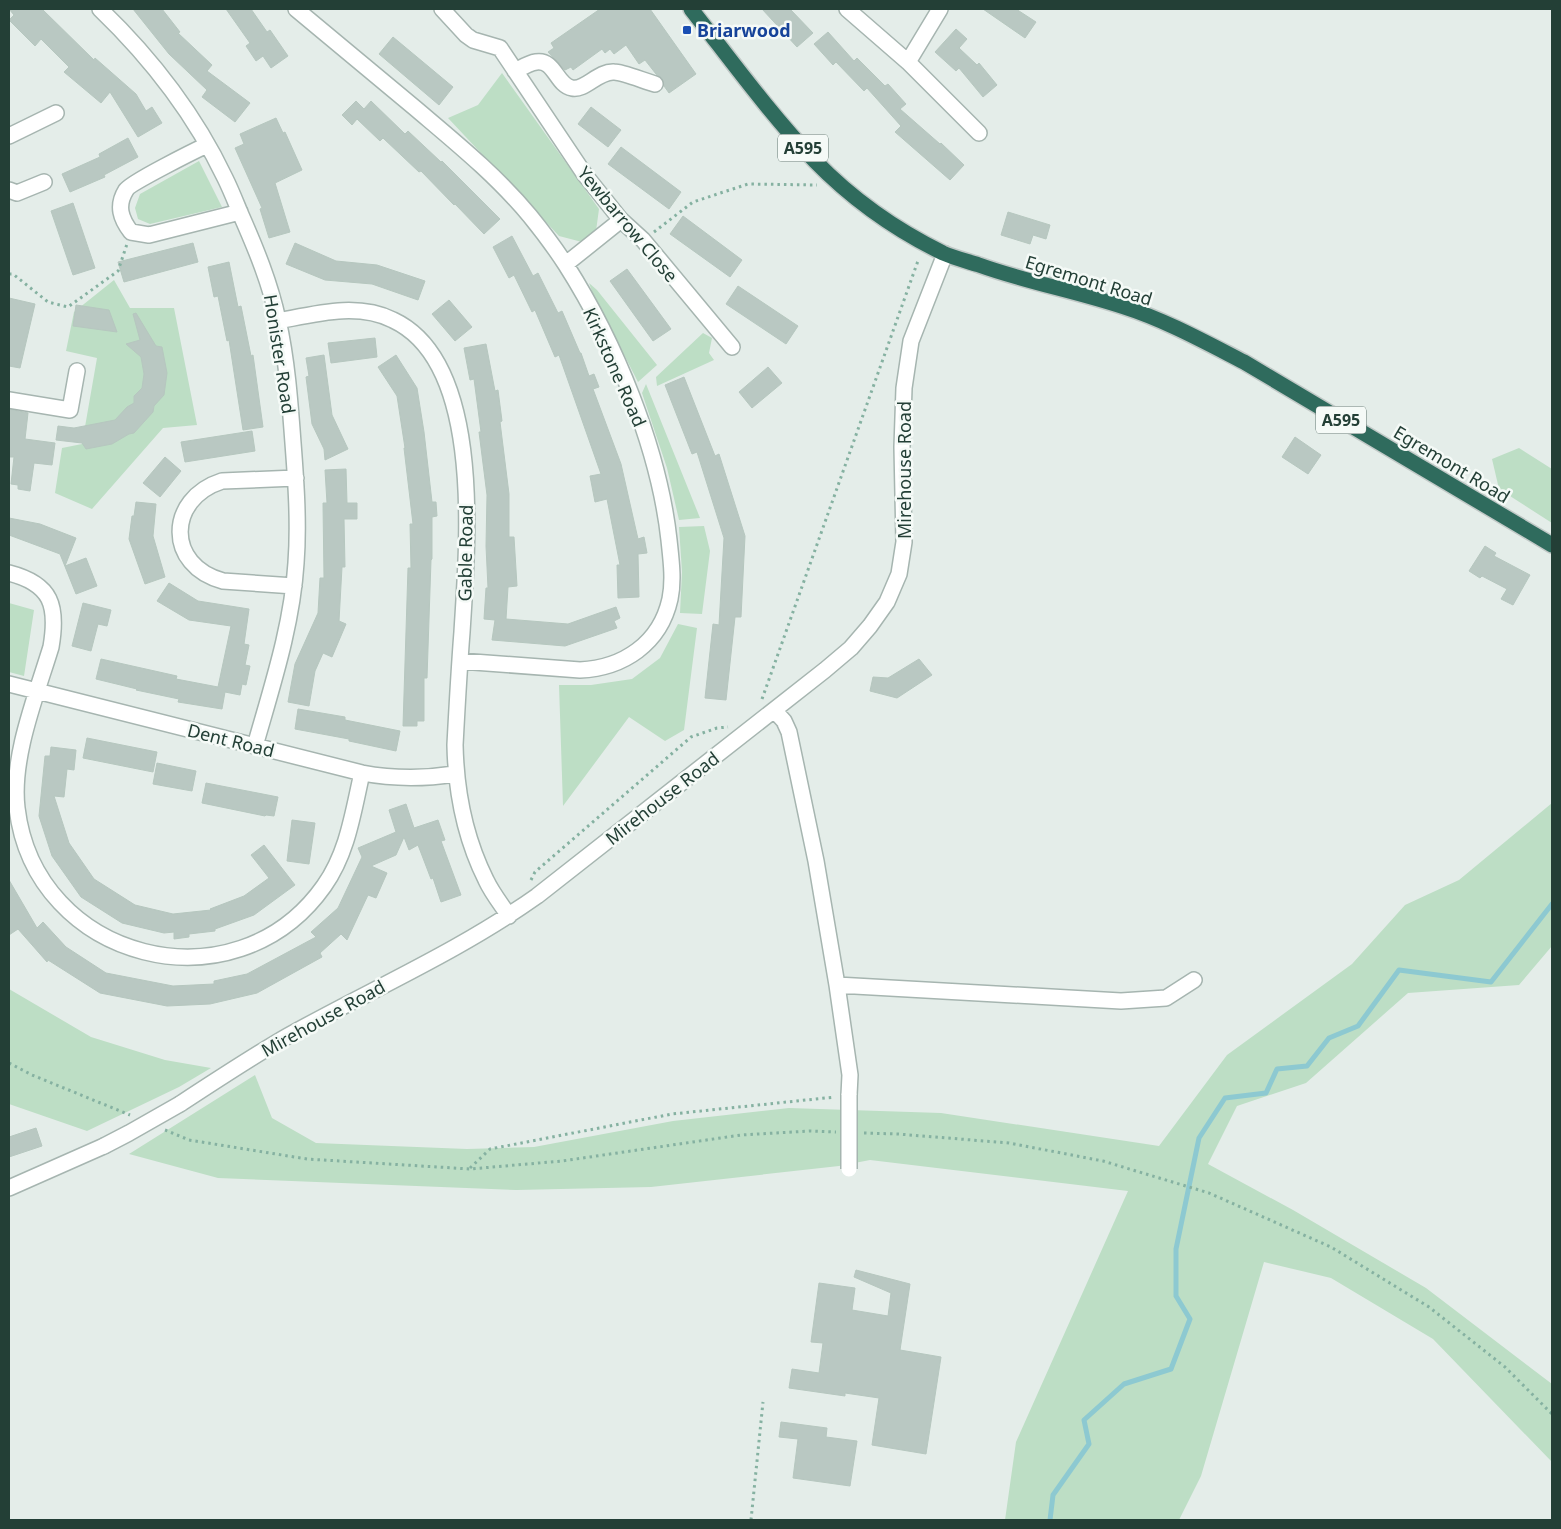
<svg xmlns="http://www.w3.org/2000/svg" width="1561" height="1529" font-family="'Noto Sans',sans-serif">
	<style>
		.green { fill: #bddec5 }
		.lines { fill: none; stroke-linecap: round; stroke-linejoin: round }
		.stream { stroke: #8dc9d1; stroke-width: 5 }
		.building { fill: #b9c8c2; stroke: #b6c7bf }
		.minor-casing { stroke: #a6b5b0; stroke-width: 18 }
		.highway-casing { stroke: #c1c9c7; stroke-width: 18 }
		.path { stroke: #85b1a1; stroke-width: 3; stroke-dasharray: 2.5 4; stroke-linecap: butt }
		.minor { stroke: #fff; stroke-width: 15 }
		.highway { stroke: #2f6b5d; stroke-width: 15 }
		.minor-bridge-casing { stroke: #a6b5b0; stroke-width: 18; stroke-linecap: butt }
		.minor-bridge { stroke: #fff; stroke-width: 15 }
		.transit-dot { fill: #1a4fb4; stroke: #f5faf7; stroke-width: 2 }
		.labels { text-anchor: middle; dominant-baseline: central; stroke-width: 5; stroke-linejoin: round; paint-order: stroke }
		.shield { fill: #f5faf7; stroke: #627770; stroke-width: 1 }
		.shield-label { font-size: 16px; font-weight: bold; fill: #233f36 }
		.transit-label { font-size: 18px; font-weight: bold; fill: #164399; stroke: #f5faf7; text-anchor: start }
		.street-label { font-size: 18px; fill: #233f36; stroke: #f5faf7 }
	</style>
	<rect width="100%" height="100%" fill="#e4ede9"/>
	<path class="green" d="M502 73 599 209 596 231 582 242 559 236 448 118 478 105Z
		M199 161 222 207 150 224 138 219 135 208 140 194Z
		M114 280 130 308H174L197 425 163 428 92 509 55 493 62 448 82 444 97 358 66 351 74 312Z
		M589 283 597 290 657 365 638 382 593 294Z
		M703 333 712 338 709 353 714 360 657 386 656 377Z
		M646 384 700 518 679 520 667 468 642 393Z
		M1519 448 1552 469V523L1499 489 1492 459Z
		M704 526 710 551 702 614 680 613 682 572 679 527Z
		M9 603 34 610 24 676 9 672Z
		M678 624 697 628 684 730 665 741 629 717 563 806 559 685H591L632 679 660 658Z
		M1552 803V946L1519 985 1408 993 1306 1083 1237 1106 1208 1164 1293 1210 1426 1288 1552 1384V1462L1433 1339 1331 1278 1264 1262 1201 1476 1179 1520H1005L1016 1442 1128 1191 870 1160 839 1166 651 1187 516 1190 218 1178 129 1154 255 1075 272 1118 316 1143 467 1149 534 1147 673 1121 789 1108 941 1113 1159 1146 1227 1055 1352 964 1405 905 1459 880Z
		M9 989 91 1037 165 1060 211 1068 179 1087 87 1131 9 1104Z"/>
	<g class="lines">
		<path class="stream" d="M1050 1520 1053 1495 1089 1444 1084 1420 1124 1384 1171 1369 1190 1319 1176 1296V1249L1199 1138 1225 1098 1266 1093 1277 1069 1307 1066 1329 1038 1358 1026 1399 970 1491 982 1552 904"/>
	</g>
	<path class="building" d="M9 9H42L94 60 95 58 136 94 146 111 152 107 162 123 138 137 110 92 101 103 64 72 69 67 41 39 35 46 9 20 14 15Z
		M133 9H162L180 32 178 33 212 65 207 71 250 103 235 122 202 97 207 90 169 54Z
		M226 9H251L267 32 270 30 288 56 271 68 263 56 256 61 246 46 250 43Z
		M600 9H650L696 74 669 93 664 86 662 78 656 74 645 60 639 64 626 45 614 54 610 49 605 53 602 49 573 70 571 67 565 70 548 52 554 48 551 43Z
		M762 9H790L813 33 797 47Z
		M983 9H1016L1036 22 1025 38Z
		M956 29 967 39 959 48 977 65 979 63 997 85 983 97 959 68 956 71 935 52Z
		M828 32 854 61 857 58 885 86 888 84 906 104 900 109 940 144 941 143 964 165 950 180 895 132 901 126 867 88 864 91 836 62 833 65 814 44Z
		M393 37 453 87 439 105 379 54Z
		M356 101 364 109 371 101 405 134 408 131 441 162 442 161 500 219 484 234 455 204 454 205 421 171 419 172 383 138 380 141 357 119 352 125 342 115Z
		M591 107 621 130 608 147 578 124Z
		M276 118 283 133 285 132 302 170 275 183 290 232 269 238 260 209 262 208 235 148 244 144 240 134Z
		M128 138 138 157 104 175 105 177 70 192 62 174 100 157 99 154Z
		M621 147 681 192 669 209 608 164Z
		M73 203 95 268 73 275 51 211Z
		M1008 212 1050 225 1046 239 1033 235 1030 244 1001 235Z
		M683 216 742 260 730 277 670 234Z
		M512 236 533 276 538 273 558 313 562 311 580 353H581L589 376 594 374 599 387 593 389 621 464 638 539 644 537 647 553 638 554 639 597 618 598 617 565H620L607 499 595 502 590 476 601 474 559 355 555 357 535 310 532 312 514 275 509 278 493 247Z
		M193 243 198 262 124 282 118 262Z
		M295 243 336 261 377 265 425 281 418 300 372 284 325 280 286 264Z
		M229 262 238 307 241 306 251 356 253 355 263 427 243 430 229 340 227 341 218 296 214 297 208 267Z
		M627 269 671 329 653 341 610 281Z
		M738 286 798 326 786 344 726 304Z
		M9 298 35 304 20 368 9 366Z
		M449 300 472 327 455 341 432 314Z
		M76 305 109 310 117 332 73 326Z
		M136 313 156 346 162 347 167 373 164 395 154 406 153 412 134 433 129 434 112 444 86 449 82 443 56 440 58 426 74 428 115 420 127 407 134 403V396L142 388 144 374 141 357 126 344 140 340 133 314Z
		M375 338 377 357 331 363 328 343Z
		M486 344 495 391 498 390 502 421 500 422 509 494V537H514L517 586 508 587 506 619 568 624 616 607 620 618 614 621 617 628 565 646 492 640 495 620 484 619 486 588H488L486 546 487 495 479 432H481L474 379 470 380 464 348Z
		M324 355 332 415 348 449 325 460 324 449 312 424 306 377 309 376 306 358Z
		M396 355 417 388 424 432 432 502H436L437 516 432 517V559L431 560 427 678H424V721H417V726H403L408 568H411L410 524H413L404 448H405L397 396 378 367Z
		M768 367 782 383 752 408 739 392Z
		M684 377 715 456 719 454 745 536 741 617H735L726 700 705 698 713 624 719 625 724 538 697 452 692 454 665 385Z
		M9 409 28 413 25 439 55 443 52 465 34 463 30 491 18 489V485L11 484 14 457H9Z
		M252 431 255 451 185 462 181 442Z
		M1295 437 1321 455 1308 474 1282 457Z
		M165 457 181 471 160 497 143 483Z
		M346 469 347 503H357V519H344L345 567H342L339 621 346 624 332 657 323 653 315 671 309 706 288 702 295 664 318 613 320 578H324L323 503H327L325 470Z
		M136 502 156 504 153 536 165 577 145 584 129 539 132 516H134Z
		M9 518 40 524 76 538 65 566 86 558 97 586 76 594 60 554 9 535Z
		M1485 546 1496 553 1494 556 1530 575 1513 605 1501 599 1507 589 1482 576 1480 578 1469 571Z
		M169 583 198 601 249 609 244 644 249 645 245 665 250 666 246 685 242 684 240 695 225 692 222 709 178 702 179 699 136 690 137 689 96 679 101 659 177 676 176 679 218 687 231 626 189 620 157 601Z
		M83 603 111 610 107 626 98 624 91 651 72 646Z
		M919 659 932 675 897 698 870 691 873 677 888 678Z
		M298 709 345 717V720L400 731 396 751 349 741V739L295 729Z
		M87 738 157 752 153 772 83 758Z
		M51 747 76 750 74 770 67 769 64 797 54 796 69 843 94 879 135 905 173 914 211 910 210 909 244 896 269 878 251 855 264 845 295 885 254 915 215 929V931L189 934V937L174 939V932L164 933 122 923 81 897 52 856 39 816 45 756H50Z
		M157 763 196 771 192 791 153 784Z
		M206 783 278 797 274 816 266 815 265 816 202 803Z
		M406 804 414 828 438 820 445 840 441 841 461 895 441 902 433 878 431 879 418 845 409 850 404 837 396 855 371 866 387 873 376 898 368 895 347 940 341 934 320 953 322 957 257 993 210 1004 167 1006 100 993 48 960 47 962 18 929 9 935V880L37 928 43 922 66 947 106 973 173 986 214 984V981L247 974 316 937 311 932 338 908 362 857 358 848 396 832 389 810Z
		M292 820 315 823 309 864 287 861Z
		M36 1128 42 1146 9 1157V1137Z
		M856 1270 910 1284 900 1350 941 1357 926 1454 872 1445 879 1398 845 1393V1396L789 1388 792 1369 819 1373 823 1343 811 1342 819 1283 855 1288 852 1310 888 1316 891 1293 854 1277Z
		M781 1422 827 1428 826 1437 857 1441 850 1486 793 1478 798 1439 779 1437Z"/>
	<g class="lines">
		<defs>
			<path id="minor" d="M100 9C152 59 194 113 225 178 231 190 236 203 241 215 256 249 270 283 278 320 287 360 290 402 293 443 296 482 299 524 296 563 292 626 272 686 255 746
				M296 9C336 42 375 75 415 108 455 142 496 175 530 216 543 232 555 248 566 265 615 342 659 448 669 540 671 559 674 580 670 599 660 644 623 668 580 670L460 661
				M442 9 466 35 473 40 500 48 585 175 621 220 643 240 732 347
				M847 9 908 62 979 133
				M908 62 940 9
				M515 71C521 68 529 63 536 62 555 59 556 85 572 88 585 91 598 71 614 72 623 72 644 81 655 84
				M9 136 56 113
				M207 145C194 151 130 183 126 190 116 206 121 219 131 232L149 235 240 212
				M9 190 17 193 44 182
				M566 264 621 220
				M278 321C315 314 357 302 393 320 485 363 467 548 462 632 459 670 457 707 455 745 456 792 465 838 486 880 492 893 501 904 509 916
				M9 400 70 410 77 371
				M9 573C52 584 58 606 51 647 36 696 11 758 17 808 35 961 235 1012 324 886 348 852 353 812 362 773
				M294 586 223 581C166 566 166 499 222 481L296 478
				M9 684 362 773C394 779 423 779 455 774
				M774 710 784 721 789 732 816 861 837 985 850 1075 849 1095
				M837 985 1121 1001 1166 998 1194 980
				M180 1104C215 1081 250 1058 286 1037 370 990 458 952 537 896L825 670 851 648 870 626 887 602 899 574 904 542 902 447 904 388 911 341 945 254
				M9 1188 104 1146"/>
			<path id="highway" d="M691 9C731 60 770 114 815 161 851 198 896 230 943 253 954 258 967 261 979 265 1026 282 1076 291 1124 307 1165 320 1205 342 1244 362L1552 545"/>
		</defs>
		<use href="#minor" class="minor-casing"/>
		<use href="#highway" class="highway-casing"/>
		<path class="path" d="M654 232 693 202 748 184 817 185
			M9 274H13L48 302 68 307 118 271 127 244
			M762 699 919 258
			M531 880 535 872 691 737 717 728 728 727
			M9 1063 32 1075 130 1115
			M165 1130 189 1140 307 1159 470 1169 562 1161 741 1135 810 1131 836 1132
			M864 1133 898 1134 1009 1143 1103 1161 1209 1193 1331 1247 1429 1307 1505 1367 1552 1414
			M470 1168 490 1149 672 1114 835 1097
			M751 1520 763 1402"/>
		<use href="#minor" class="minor"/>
		<use href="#highway" class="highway"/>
		<defs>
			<path id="minor-bridge" d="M104 1146 129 1133 180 1104
				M849 1169V1095"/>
		</defs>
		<use href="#minor-bridge" class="minor-bridge-casing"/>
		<use href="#minor-bridge" class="minor-bridge"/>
	</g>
	<rect class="transit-dot" x="682" y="25" width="10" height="10" rx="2.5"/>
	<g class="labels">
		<g class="shield">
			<rect x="778" y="134.5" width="50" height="27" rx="4"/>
			<rect x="1316" y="406.5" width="50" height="27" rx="4"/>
		</g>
		<g class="shield-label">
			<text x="803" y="148">A595</text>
			<text x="1341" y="420">A595</text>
		</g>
		<g class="transit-label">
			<text x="697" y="30">Briarwood</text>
		</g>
		<g class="street-label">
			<text transform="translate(628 224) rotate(50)">Yewbarrow Close</text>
			<text transform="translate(1089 280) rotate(17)">Egremont Road</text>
			<text transform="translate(280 354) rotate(81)">Honister Road</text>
			<text transform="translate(615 367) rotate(66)">Kirkstone Road</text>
			<text transform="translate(1452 464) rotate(31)">Egremont Road</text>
			<text transform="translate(904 470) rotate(-90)">Mirehouse Road</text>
			<text transform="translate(465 553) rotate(-89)">Gable Road</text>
			<text transform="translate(231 740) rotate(14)">Dent Road</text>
			<text transform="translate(662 798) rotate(-38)">Mirehouse Road</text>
			<text transform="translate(323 1018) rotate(-29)">Mirehouse Road</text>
		</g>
	</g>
	<rect width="1561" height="1529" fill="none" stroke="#233f36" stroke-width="20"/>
</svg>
